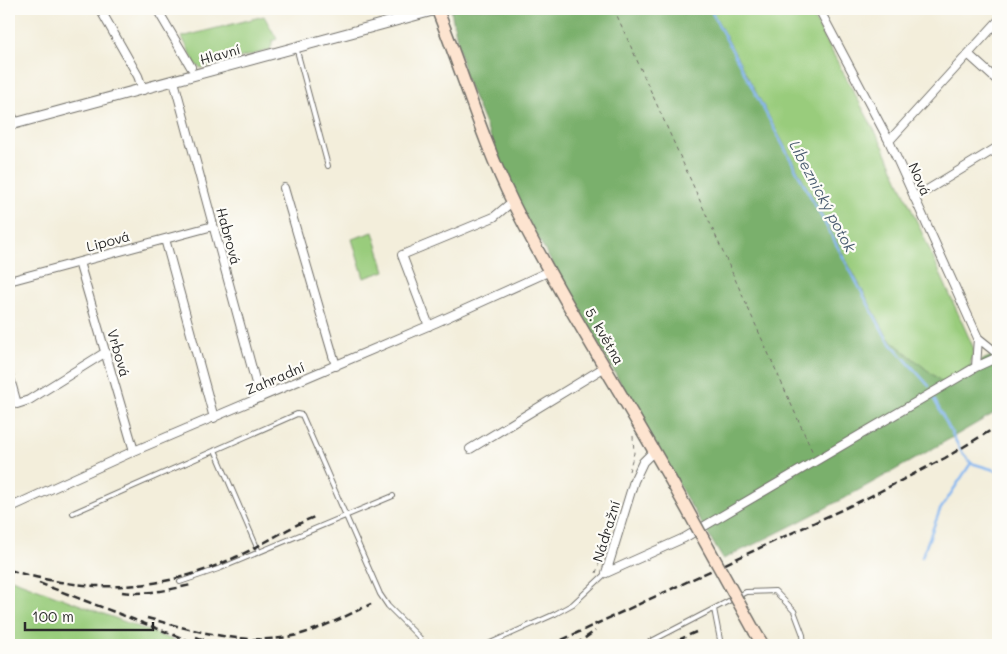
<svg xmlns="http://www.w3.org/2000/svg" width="1007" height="654" font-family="Mali,sans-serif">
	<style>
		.green { fill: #99cc7c; stroke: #627c54 }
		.forest { fill: #7ab06c; stroke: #526e4c }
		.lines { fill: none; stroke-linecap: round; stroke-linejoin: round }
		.stream { stroke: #83b6f0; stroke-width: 2.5 }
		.service-casing { stroke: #716f69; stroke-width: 6 }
		.minor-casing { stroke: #716f69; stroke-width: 10 }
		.tertiary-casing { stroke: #716f69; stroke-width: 12 }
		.secondary-casing { stroke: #716f69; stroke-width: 14 }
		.path { stroke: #716f69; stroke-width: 1; stroke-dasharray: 4 4; stroke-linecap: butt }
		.service { stroke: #fff; stroke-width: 4 }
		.minor { stroke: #fff; stroke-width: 8 }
		.tertiary { stroke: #fff; stroke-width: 10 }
		.secondary { stroke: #fde4d0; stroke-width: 11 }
		.rail { stroke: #2b2b2b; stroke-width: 2.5; stroke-dasharray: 8 4; stroke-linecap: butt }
		.secondary-bridge-casing { stroke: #716f69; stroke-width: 14; stroke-linecap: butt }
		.secondary-bridge { stroke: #fde4d0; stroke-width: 11 }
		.labels { text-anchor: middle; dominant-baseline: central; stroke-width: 4.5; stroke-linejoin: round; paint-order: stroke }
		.street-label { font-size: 14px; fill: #2b2b2b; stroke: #fdfcf7 }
		.water-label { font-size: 15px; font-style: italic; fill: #4a5c70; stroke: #fdfcf7 }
	</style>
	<rect width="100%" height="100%" fill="#fdfcf7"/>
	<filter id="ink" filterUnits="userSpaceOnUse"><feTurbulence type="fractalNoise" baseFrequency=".02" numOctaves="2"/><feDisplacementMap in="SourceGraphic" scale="10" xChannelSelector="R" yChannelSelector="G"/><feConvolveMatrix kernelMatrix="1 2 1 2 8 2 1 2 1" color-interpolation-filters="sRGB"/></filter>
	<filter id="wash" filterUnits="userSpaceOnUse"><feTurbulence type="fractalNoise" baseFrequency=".0096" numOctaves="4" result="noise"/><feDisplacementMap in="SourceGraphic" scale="20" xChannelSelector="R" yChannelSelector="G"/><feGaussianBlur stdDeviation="1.12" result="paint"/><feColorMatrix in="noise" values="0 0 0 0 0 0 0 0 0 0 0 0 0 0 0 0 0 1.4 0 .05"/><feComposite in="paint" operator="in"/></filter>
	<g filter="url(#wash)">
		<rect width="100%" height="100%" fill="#f3eedb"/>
		<path class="green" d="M711 9H809L884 148 974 349 970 366 943 383 888 338Z
			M264 16 277 39 272 41V45L270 50 201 68 196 65 182 37Z
			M373 232 385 271 364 278 352 239Z
			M9 578 186 645H9Z"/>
		<path class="forest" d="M460 9H711L888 338 943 383 970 366 998 353V411C908 463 817 516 723 559L688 501 520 207 465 77 451 11Z"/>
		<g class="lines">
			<path class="stream" d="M710 9 887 339 929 386
				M934 399 961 451 971 463 998 471
				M922 557 940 510 971 463"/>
		</g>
	</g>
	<g filter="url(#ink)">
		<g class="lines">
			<defs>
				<path id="service" d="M296 47 328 166
					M215 450 259 552
					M73 513 297 414 302 415 380 594 388 606 419 637 423 645
					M180 582 221 568 393 496
					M714 609 721 645
					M486 645 555 614 573 604 606 573
					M644 645 746 592 775 591 794 611 803 635 804 645"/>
				<path id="minor" d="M9 9H11
					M100 9 138 76 143 90
					M157 9 191 67
					M819 9 889 141 978 338 976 367
					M968 54 998 81
					M174 81 260 398
					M9 111 16 123
					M889 141 998 21
					M284 188 336 366
					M914 198 998 147
					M165 239 214 418
					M79 262 134 451
					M9 281 213 226
					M429 326 402 255 494 217 513 201
					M978 338 998 354
					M9 375 17 404 29 400 106 352
					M470 449 605 367
					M9 508 134 451 435 323 550 271
					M606 573 684 538 976 367 998 357
					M606 573 634 481 643 462 654 451"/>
				<path id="tertiary" d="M9 125 438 9"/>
				<path id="secondary" d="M437 9C463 73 482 140 513 203 561 299 620 390 673 484
					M755 632 763 645"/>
			</defs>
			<use href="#service" class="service-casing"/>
			<use href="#minor" class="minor-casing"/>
			<use href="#tertiary" class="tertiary-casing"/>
			<use href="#secondary" class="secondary-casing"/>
			<path class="path" d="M614 9 813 453
				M629 471 634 453 633 436
				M596 573 601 558"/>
			<use href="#service" class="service"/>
			<use href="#minor" class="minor"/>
			<use href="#tertiary" class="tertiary"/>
			<use href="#secondary" class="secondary"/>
			<path class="rail" d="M9 570C90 594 159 593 236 557 263 545 287 528 314 517
				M39 583 200 645
				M122 592C146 595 168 590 191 585
				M147 618C197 631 249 648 301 634 325 627 348 615 371 604
				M196 637 219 645
				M536 645 544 642
				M551 645 867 498 945 458 998 426
				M575 645 595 631
				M667 645 696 632"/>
			<defs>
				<path id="secondary-bridge" d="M673 484 755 632"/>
			</defs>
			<use href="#secondary-bridge" class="secondary-bridge-casing"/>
			<use href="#secondary-bridge" class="secondary-bridge"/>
		</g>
	</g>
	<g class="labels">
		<g class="street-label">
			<text transform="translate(220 54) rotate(-16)">Hlavní</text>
			<text transform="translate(920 179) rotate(66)">Nová</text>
			<text transform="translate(229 236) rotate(75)">Habrová</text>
			<text transform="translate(108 241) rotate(-15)">Lipová</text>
			<text transform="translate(605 336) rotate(60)">5. května</text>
			<text transform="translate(119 353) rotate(74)">Vrbová</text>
			<text transform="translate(275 378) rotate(-23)">Zahradní</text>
			<text transform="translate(606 531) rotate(-73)">Nádražní</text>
		</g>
		<g class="water-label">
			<text transform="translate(823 196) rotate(62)">Líbeznický potok</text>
		</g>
	</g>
	<rect width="1007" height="654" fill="none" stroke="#fdfcf7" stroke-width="30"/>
	<path d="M25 622v8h128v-8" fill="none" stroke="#2b2b2b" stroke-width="2.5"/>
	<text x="32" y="622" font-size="15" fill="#2b2b2b" stroke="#fdfcf7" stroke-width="4" paint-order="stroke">100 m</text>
</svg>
